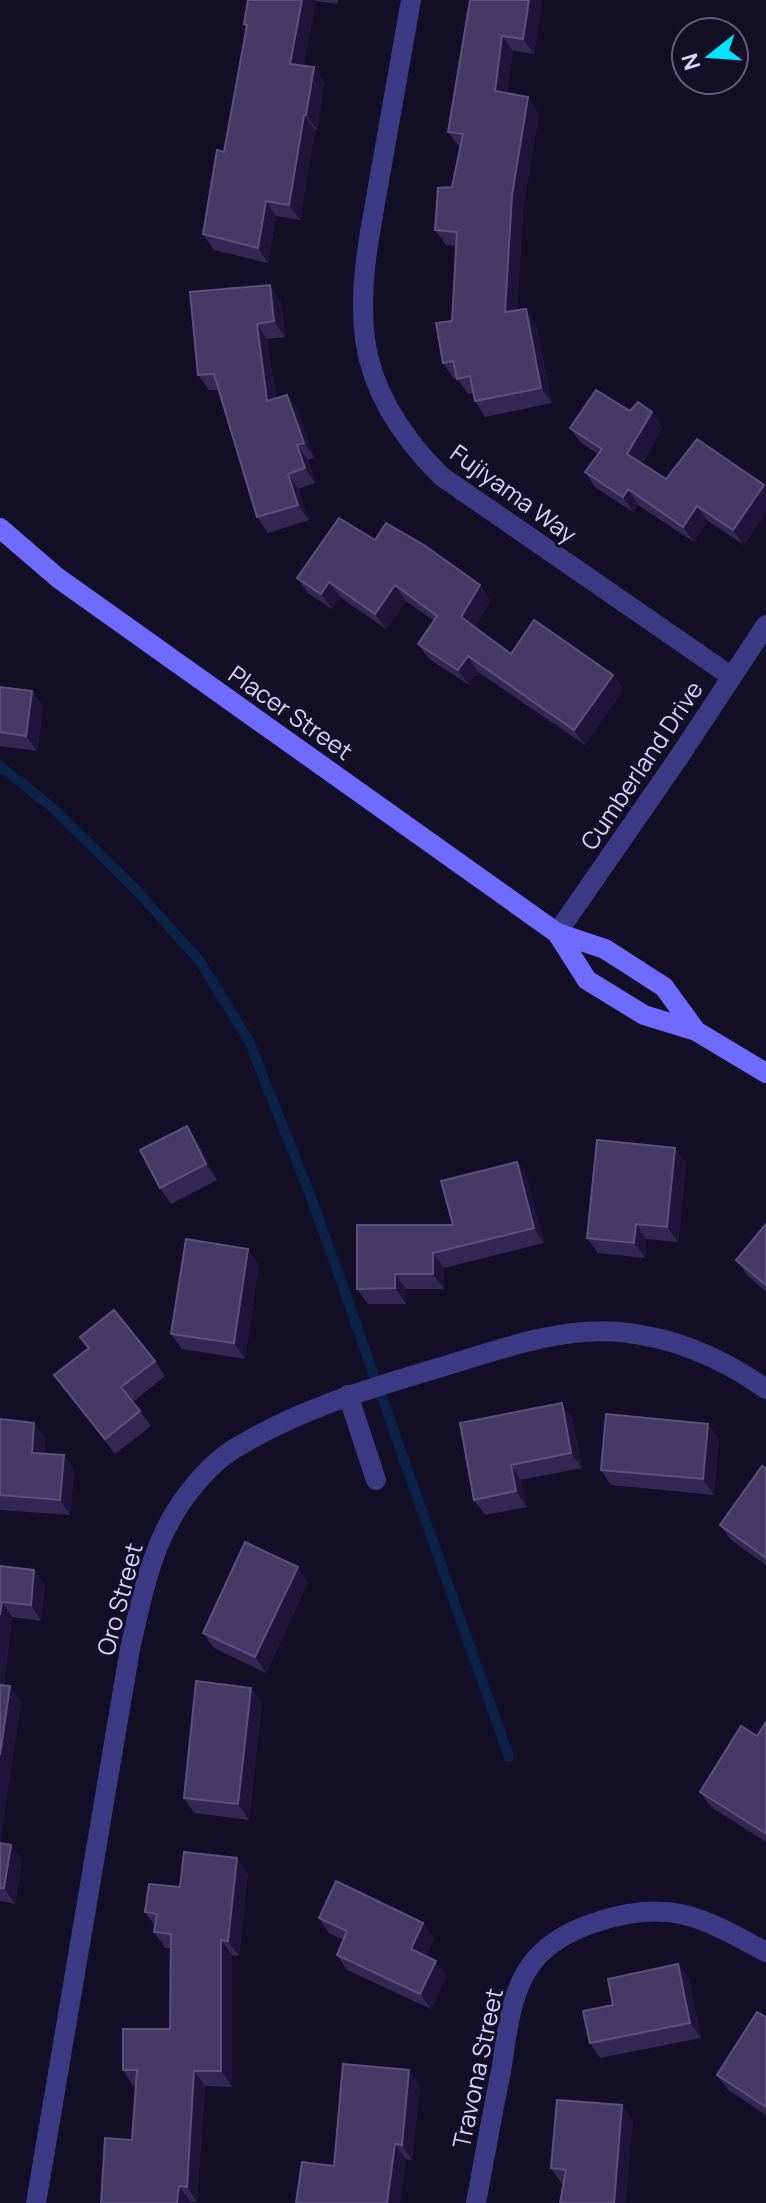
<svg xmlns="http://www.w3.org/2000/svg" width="766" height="2203" font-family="Manrope,sans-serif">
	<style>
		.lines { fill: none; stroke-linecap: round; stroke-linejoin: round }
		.stream { stroke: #0c2248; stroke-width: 10 }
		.minor { stroke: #3d3a85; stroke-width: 20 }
		.secondary { stroke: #6f6bff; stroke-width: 20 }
		.wall { fill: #312854 }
		.shaded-wall { fill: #1d163a }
		.building { fill: #433a66; stroke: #5a527e; stroke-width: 2 }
		.labels { text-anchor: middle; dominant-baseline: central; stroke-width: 6; stroke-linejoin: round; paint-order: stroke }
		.street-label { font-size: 24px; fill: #d9d4ff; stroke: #130f26 }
	</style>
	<rect width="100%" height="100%" fill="#130f26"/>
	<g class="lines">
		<path class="stream" d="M0 766 53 808 137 891 199 960 249 1041 314 1205 509 1757"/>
		<path class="minor" d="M411 0C400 60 390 121 379 181 370 232 358 287 365 339 372 393 404 439 441 476L732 677
			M557 933 679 757 766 625
			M348 1395 376 1480
			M36 2203 130 1649C142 1596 152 1541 186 1496 198 1480 216 1460 234 1449 300 1408 374 1387 448 1365 503 1348 562 1327 620 1332 674 1337 722 1358 766 1389
			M476 2203C484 2159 492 2115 501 2071 507 2037 509 1996 530 1966 547 1942 573 1929 600 1921 671 1898 705 1919 766 1952"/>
		<path class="secondary" d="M0 528 58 578 557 933 605 949 664 987 696 1031
			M557 933 587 980 644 1015 696 1031 766 1073"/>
	</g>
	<path class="wall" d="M248 0H338L337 4 316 1 303 66 314 67 324 82 317 130H315L300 220 276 216 268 263 214 250 203 234 224 152 246 28 244 24Z
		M470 0H542L534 54 513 51 507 93 539 113 523 210 517 310 536 324 552 403 485 417 475 401 473 393 468 394 457 378 454 379 443 363 452 321 456 246 446 245 435 230 452 187 460 148 448 132Z
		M281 301 285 337 267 339 276 398 287 395 298 410 314 458 308 460 315 483 298 489 309 520 268 533 257 517 218 390H209L198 375Z
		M630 411 663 427 642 463 666 479 697 439 744 545 708 521 694 542 638 505 633 512 595 487 585 472 598 454 581 443 570 428Z
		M375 540 480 585 490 601 475 627 511 654 613 675 623 690 585 745 478 672 469 685 429 659 418 644 434 621 406 601 386 629 340 597 332 609 308 593 297 578Z
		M0 687 32 691 43 707 37 751 0 746Z
		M187 1126 197 1141 217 1180 171 1204 160 1188Z
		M675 1148 686 1164 678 1242 646 1239 645 1258 598 1253 587 1238Z
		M517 1162 527 1177 544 1243 444 1268V1289H406V1304H368L357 1289 453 1225Z
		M766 1224V1292L747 1275 736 1260Z
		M259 1264 245 1359 182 1349 171 1334Z
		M80 1337 155 1361 165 1376 133 1402 151 1426 115 1454 54 1375 88 1348Z
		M562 1403 572 1418 582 1468 521 1480 527 1507 485 1515 474 1500Z
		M0 1419 45 1438 44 1453 64 1455 74 1470 70 1515 0 1510Z
		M719 1439 714 1495 611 1485 601 1470Z
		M766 1468V1565L731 1540 720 1525Z
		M0 1566 45 1585 41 1621 12 1617 4 1685 21 1702 0 1841Z
		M308 1582 266 1673 214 1648 203 1633Z
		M251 1688 262 1703 249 1820 194 1813 184 1798Z
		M766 1722V1842L711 1807 700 1792 757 1736Z
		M0 1843 11 1845 22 1860 15 1904 0 1901Z
		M248 1873 239 1956 232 1955V2087L205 2086 197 2202 101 2203 132 2140 136 2086H133L123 2070 170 2029 171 1948H165L154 1932 155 1926 145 1912 180 1887Z
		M319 1918 423 1923 434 1938 426 1956 447 1976 431 2009 347 1970 337 1955 343 1940 329 1933Z
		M678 1964 689 1979 701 2038 600 2058 590 2043 613 2005Z
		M766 2017V2115L728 2090 717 2075Z
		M420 2085 412 2160 406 2159 400 2203H296Z
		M622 2105 633 2121 562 2184 551 2168Z"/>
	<path class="shaded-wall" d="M302 0H315L316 1 301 79 290 64Z
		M529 0H542L534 54 523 39Z
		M502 36 513 51 505 106 495 91Z
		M314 67 324 82 317 130 306 115Z
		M528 97 539 113 523 210 516 328 505 312 512 195Z
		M304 115 315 130 300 220 289 205Z
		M266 201 276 216 268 263 258 248Z
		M270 285 281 301 285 337 274 321Z
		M526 309 536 324 552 403 541 388Z
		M257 324 267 339 278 416 267 401Z
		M287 395 298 410 314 458 304 443Z
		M652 412 663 427 638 469 627 454Z
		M297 445 308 460 315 483 305 468Z
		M288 474 298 489 309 520 298 505Z
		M764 485 766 488V514L744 545 733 530Z
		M628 489 638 505 633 512 623 497Z
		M697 506 708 521 694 542 683 527Z
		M329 582 340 597 332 609 321 594Z
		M395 585 406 601 386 629 375 614Z
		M480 585 490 601 472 632 461 617Z
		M468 656 478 672 469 685 458 670Z
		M613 675 623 690 585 745 574 730Z
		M32 691 43 707 37 751 26 736Z
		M187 1126 197 1141 217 1180 206 1164Z
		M675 1148 686 1164 678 1242 667 1227Z
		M517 1162 527 1177 544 1243 534 1228Z
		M636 1224 646 1239 645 1258 634 1243Z
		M248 1249 259 1264 245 1359 234 1343Z
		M433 1253 444 1268V1289L433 1274Z
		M395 1274 406 1289V1304L395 1288Z
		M562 1403 572 1418 582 1468 571 1453Z
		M34 1423 45 1438 42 1468 32 1453Z
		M708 1424 719 1439 714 1495 703 1479Z
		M64 1455 74 1470 70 1515 60 1500Z
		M511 1465 521 1480 527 1507 516 1491Z
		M298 1567 308 1582 266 1673 255 1657Z
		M34 1570 45 1585 41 1621 31 1605Z
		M2 1602 12 1617 2 1699 0 1695V1615Z
		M10 1686 21 1702 0 1840V1755Z
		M251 1688 262 1703 249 1820 238 1804Z
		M11 1845 22 1860 15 1904 4 1888Z
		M237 1858 248 1873 239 1956 228 1941Z
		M423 1923 434 1938 422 1964 411 1949Z
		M221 1940 232 1955V2087L221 2071Z
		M436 1961 447 1976 431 2009 420 1994Z
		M678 1964 689 1979 701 2038 690 2023Z
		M409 2070 420 2085 412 2160 402 2145Z
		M194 2071 205 2086 197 2202 187 2187Z
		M622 2105 633 2121 626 2203H614Z
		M395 2144 406 2159 400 2203H387Z
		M179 2186 190 2201V2203H177Z"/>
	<path class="building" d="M248 0H302L290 64 314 67 306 115H304L289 205 266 201 258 248 203 234 217 150 224 152 247 25 244 24Z
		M470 0H529L523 39 502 36 495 91 528 97 512 195 505 312 526 309 541 388 475 401 470 376 457 379 453 361 443 363 436 323 452 321 457 232 435 230 438 188 452 187 463 134 448 132Z
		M270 285 274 321 257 324 267 401 287 395 304 443 297 445 305 468 288 474 298 505 257 517 214 374 198 375 190 292Z
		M596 390 630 411 638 402 652 412 627 454 666 479 697 439 764 485 733 530 697 506 683 527 628 489 623 497 585 472 602 449 570 428Z
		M339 518 375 540 386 523 424 545 480 585 461 617 511 654 534 620 613 675 574 730 468 656 458 670 418 644 437 616 395 585 375 614 329 582 321 594 297 578Z
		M0 687 32 691 26 736 0 732Z
		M187 1126 206 1164 160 1188 140 1150Z
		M597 1140 675 1148 667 1227 636 1224 634 1243 587 1238Z
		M517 1162 534 1228 433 1253V1274H395V1288L357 1289V1225H453L441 1181Z
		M766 1224V1285L736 1260Z
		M186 1239 248 1249 234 1343 171 1334Z
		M114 1310 155 1361 121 1387 140 1411 105 1439 54 1375 89 1348 80 1337Z
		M562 1403 571 1453 511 1465 516 1491 474 1500 460 1423Z
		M606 1414 708 1424 703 1479 601 1470Z
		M0 1419 34 1423 32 1453 64 1455 60 1500 0 1495Z
		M762 1466 766 1468V1558L720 1525Z
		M245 1542 298 1567 255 1657 203 1633Z
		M0 1566 34 1570 31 1605 2 1602 0 1615Z
		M196 1681 251 1688 238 1804 184 1798Z
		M0 1685 10 1686 0 1755Z
		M766 1722V1831L765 1833 700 1792 741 1726 757 1736Z
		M0 1843 11 1845 4 1888H0Z
		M184 1852 237 1858 228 1941 221 1940V2071H194L187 2187 179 2186 177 2203H101L105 2138 132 2140 137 2070H123V2029H170L171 1934 154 1932 157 1914 145 1912 149 1884 180 1887Z
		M336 1881 423 1923 411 1949 436 1961 420 1994 337 1955 347 1931 319 1918Z
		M678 1964 690 2023 590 2043 583 2011 613 2005 608 1979Z
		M757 2012 766 2017V2107L717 2075Z
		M343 2064 409 2070 402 2145 395 2144 387 2203H296L302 2162 334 2166Z
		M557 2100 622 2105 614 2203H560L566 2170 551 2168Z"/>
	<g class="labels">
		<g class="street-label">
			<text transform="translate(514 493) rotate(36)">Fujiyama Way</text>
			<text transform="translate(291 712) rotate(35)">Placer Street</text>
			<text transform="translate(641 765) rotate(-56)">Cumberland Drive</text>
			<text transform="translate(119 1599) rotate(-75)">Oro Street</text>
			<text transform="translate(477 2068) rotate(-78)">Travona Street</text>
		</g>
	</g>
	<g transform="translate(710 56) rotate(253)"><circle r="38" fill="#130f26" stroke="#625e7d" stroke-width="2"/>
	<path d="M0-6L14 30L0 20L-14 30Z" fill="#00e5ff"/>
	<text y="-12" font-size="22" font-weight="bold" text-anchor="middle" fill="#d9d4ff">N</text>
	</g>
</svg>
